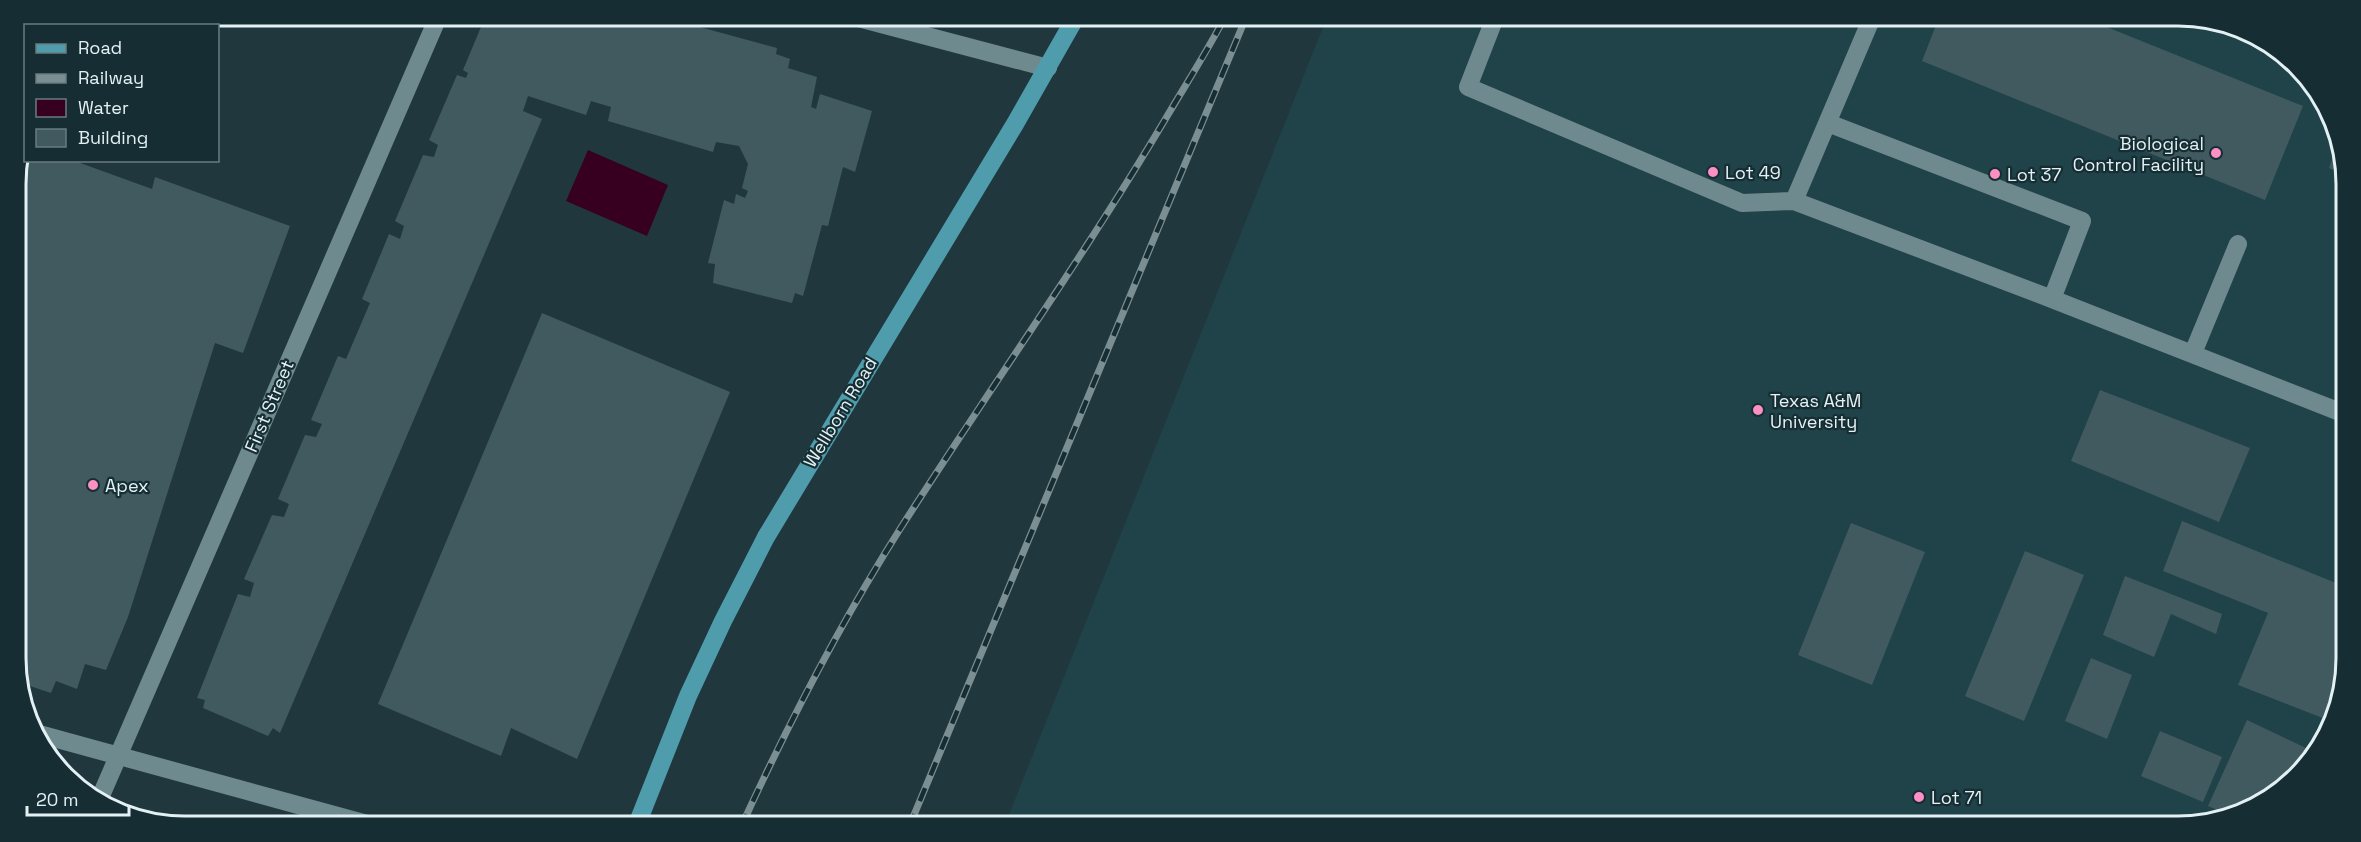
<svg xmlns="http://www.w3.org/2000/svg" width="2361" height="842" font-family="'Space Grotesk',sans-serif">
	<style>
		.built { fill: #204249 }
		.water { fill: #370020 }
		.building { fill: #415a5f }
		.lines { fill: none; stroke-linecap: round; stroke-linejoin: round }
		.minor { stroke: #6f8a8f; stroke-width: 18 }
		.major { stroke: #4f9dac; stroke-width: 18 }
		.rail-casing { stroke: #7b8f93; stroke-width: 7 }
		.rail { stroke: #162e33; stroke-width: 4.5; stroke-dasharray: 14; stroke-linecap: butt }
		.poi-dot { fill: #fc8fc3; stroke: #162e33; stroke-width: 2 }
		.labels { text-anchor: middle; dominant-baseline: central; stroke-width: 4.5; stroke-linejoin: round; paint-order: stroke }
		.poi-label { font-size: 18px; fill: #e3f1f4; stroke: #162e33; text-anchor: start }
		.street-label { font-size: 18px; fill: #e3f1f4; stroke: #162e33 }
		.rim { fill: none; stroke: #e3f1f4; stroke-width: 3 }
	</style>
	<rect width="100%" height="100%" fill="#20383d"/>
	<path class="built" d="M1328 15H2177L2231 24 2304 73 2345 161 2346 658 2337 712 2280 792 2188 827H1004Z"/>
	<path class="water" d="M588 150 668 185 647 236 566 201Z"/>
	<path class="building" d="M486 15H656L777 48 776 54 790 59 788 68 817 77 811 107 816 109 820 94 872 111 855 172 843 167 828 226 822 225 803 296 795 293 792 303 713 283 715 264 708 263 724 200 734 204 736 194 745 198 748 191 742 188 748 164 739 146 716 142 713 152 608 121 611 107 591 101 586 115 528 96 523 111 542 119 280 733 273 728 268 736 203 708 205 700 197 698 238 594 250 597 254 583 244 579 272 515 284 517 289 504 278 499 305 435 316 437 322 424 311 420 338 356 346 359 370 303 362 299 389 234 400 239 404 226 395 221 423 155 434 157 438 145 429 140 457 75 466 78 468 73 463 70Z
		M1940 15H2077L2303 106 2265 200 1922 61Z
		M23 143 26 144V160H72L152 189 155 177 290 226 243 353 215 343 128 617 106 670 85 664 77 689 56 681 51 693 18 682 15 172Z
		M2337 146 2345 161V175L2329 168Z
		M542 313 730 392 577 759 511 728 501 756 378 704Z
		M2100 390 2250 448 2219 522 2071 461Z
		M2182 521 2346 587V658L2343 678 2325 719 2238 685 2268 613 2163 571Z
		M1851 523 1925 552 1872 685 1798 655Z
		M2025 551 2084 575 2024 721 1965 696Z
		M2125 576 2222 614 2216 634 2171 614 2154 657 2103 635Z
		M2091 658 2132 675 2107 739 2065 721Z
		M2247 720 2308 749 2304 758 2280 792 2224 813 2208 806Z
		M2160 731 2222 757 2203 802 2141 776Z"/>
	<g class="lines">
		<path class="minor" d="M847 15 1048 68
			M1496 15 1468 87 1742 203 1794 201 2052 299 2082 221 1828 123
			M1794 201 1873 15
			M2052 299 2345 414
			M2193 353 2238 244
			M39 734 378 827
			M100 798 439 15"/>
		<path class="major" d="M636 827 688 696 723 621 766 537 1015 124 1077 15"/>
		<defs>
			<path id="rail" d="M741 827C788 724 840 624 900 529 988 391 1083 258 1166 118 1186 84 1208 50 1226 15
				M909 827 1247 15"/>
		</defs>
		<use href="#rail" class="rail-casing"/>
		<use href="#rail" class="rail"/>
	</g>
	<g class="poi-dot">
		<circle cx="2216" cy="153" r="6"/>
		<circle cx="1713" cy="172" r="6"/>
		<circle cx="1995" cy="174" r="6"/>
		<circle cx="1758" cy="410" r="6"/>
		<circle cx="93" cy="485" r="6"/>
		<circle cx="1919" cy="797" r="6"/>
	</g>
	<g class="labels">
		<g class="poi-label">
			<text x="2204" y="143" text-anchor="end">Biological<tspan x="2204" dy="21">Control Facility</tspan></text>
			<text x="1725" y="172">Lot 49</text>
			<text x="2007" y="174">Lot 37</text>
			<text x="1770" y="400">Texas A&amp;M<tspan x="1770" dy="21">University</tspan></text>
			<text x="105" y="485">Apex</text>
			<text x="1931" y="797">Lot 71</text>
		</g>
		<g class="street-label">
			<text transform="translate(269 406) rotate(-67)">First Street</text>
			<text transform="translate(840 412) rotate(-59)">Wellborn Road</text>
		</g>
	</g>
	<path d="M0 0H2361V842H0ZM184 26H2178A158 158 0 0 1 2336 184V658A158 158 0 0 1 2178 816H184A158 158 0 0 1 26 658V184A158 158 0 0 1 184 26Z" fill="#162e33" fill-rule="evenodd"/>
	<path class="rim" d="M184 26H2178A158 158 0 0 1 2336 184V658A158 158 0 0 1 2178 816H184A158 158 0 0 1 26 658V184A158 158 0 0 1 184 26Z"/>
	<rect x="24" y="24" width="195" height="138" fill="#162e33" stroke="#687c80" stroke-width="1.5"/>
	<rect x="36" y="44" width="30" height="9" fill="#4f9dac" stroke="#687c80" stroke-width="1.5"/>
	<text x="78" y="54" font-size="18" fill="#e3f1f4">Road</text>
	<rect x="36" y="74" width="30" height="9" fill="#7b8f93" stroke="#687c80" stroke-width="1.5"/>
	<text x="78" y="84" font-size="18" fill="#e3f1f4">Railway</text>
	<rect x="36" y="99" width="30" height="18" fill="#370020" stroke="#687c80" stroke-width="1.5"/>
	<text x="78" y="114" font-size="18" fill="#e3f1f4">Water</text>
	<rect x="36" y="129" width="30" height="18" fill="#415a5f" stroke="#687c80" stroke-width="1.5"/>
	<text x="78" y="144" font-size="18" fill="#e3f1f4">Building</text>
	<path d="M27 806v9h102v-9" fill="none" stroke="#e3f1f4" stroke-width="3"/>
	<text x="36" y="806" font-size="18" fill="#e3f1f4" stroke="#162e33" stroke-width="4.5" paint-order="stroke">20 m</text>
</svg>
